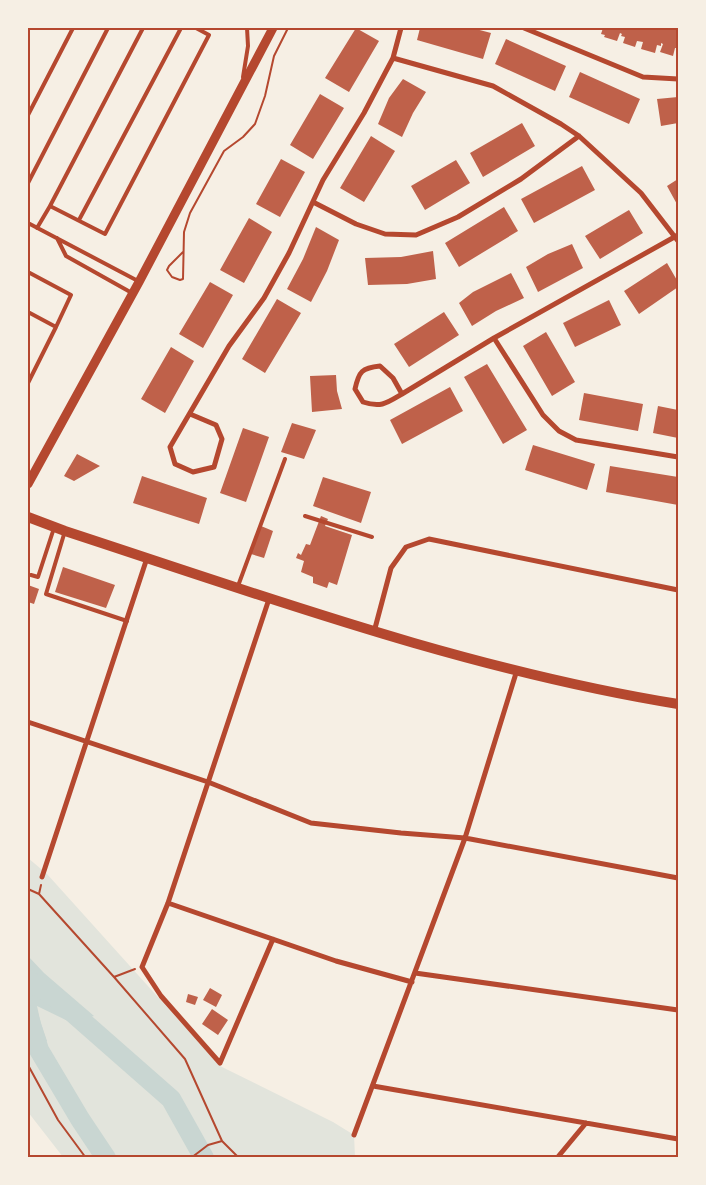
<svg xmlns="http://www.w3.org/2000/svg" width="706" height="1185" font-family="'Times New Roman',serif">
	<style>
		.green { fill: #e2e4dc }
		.water { fill: #c9d6d2 }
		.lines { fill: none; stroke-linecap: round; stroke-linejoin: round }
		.river { stroke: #c9d6d2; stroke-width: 20 }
		.building { fill: #bf614a }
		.path { stroke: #b5482f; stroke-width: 2 }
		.service { stroke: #b5482f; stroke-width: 4 }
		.minor { stroke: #b5482f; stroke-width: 5 }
		.tertiary { stroke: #b5482f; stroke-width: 9 }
		.secondary { stroke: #b5482f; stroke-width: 10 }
		.neatline { fill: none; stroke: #b5482f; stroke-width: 2 }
	</style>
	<rect width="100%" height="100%" fill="#f6efe4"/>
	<path class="green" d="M28 858 47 874 220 1066 333 1122 354 1135 355 1157H63L28 1112Z"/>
	<path class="water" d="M28 956 44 973 94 1016 70 1022 37 1006 41 1024 47 1041 28 1052Z"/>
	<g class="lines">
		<path class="river" d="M28 980 56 998 171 1099 204 1158
			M28 1015 39 1050 80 1119 106 1158"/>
	</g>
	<path class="building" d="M356 28 379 41 349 92 325 78Z
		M420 28H472L491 33 483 59 417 40Z
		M603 28H678V48H675L673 56 660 52 663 44 661 43V46L657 45 655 53 641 49 643 42 637 41 635 47 623 43 625 37 621 36 622 34 620 33 617 41 604 37 605 35 601 34Z
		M506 39 566 66 555 91 495 64Z
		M580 72 640 99 629 124 569 97Z
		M403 79 426 92 413 113 402 137 378 124 389 98Z
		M320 94 344 108 313 159 290 145Z
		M678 97V123L661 126 657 99Z
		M522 123 535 146 483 177 470 153Z
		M371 136 395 151 364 202 340 188Z
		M281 159 305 172 280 217 256 204Z
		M456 160 470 183 425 210 411 186Z
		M582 166 595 190 534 223 521 199Z
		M678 179V206L667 186Z
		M504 207 518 231 459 267 445 243Z
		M629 210 643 233 600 259 585 236Z
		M249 218 272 232 244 283 220 270Z
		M316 227 339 240 327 271 311 302 287 289 303 259Z
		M572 244 583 268 538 292 526 267 548 254Z
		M433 251 436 279 407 284 368 285 365 258 401 257Z
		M667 263 678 282V287L639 314 624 291Z
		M511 273 524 298 496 311 472 326 459 303 473 292Z
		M210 282 233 295 203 348 179 334Z
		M277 299 301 313 265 373 242 359Z
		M609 300 621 325 575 347 563 323Z
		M444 312 459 335 409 367 394 344Z
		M546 332 575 382 552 396 523 346Z
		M171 347 194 361 165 413 141 399Z
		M487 364 527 430 503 444 464 377Z
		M336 375 337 391 342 409 312 412 310 376Z
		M450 387 463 411 402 444 390 420Z
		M584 393 643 404 638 431 579 420Z
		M658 406 678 410V438L653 433Z
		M292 423 316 430 304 459 281 452Z
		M243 428 269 437 246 502 220 493Z
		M533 445 595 464 587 490 525 470Z
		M77 454 100 466 74 481 64 476Z
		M610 466 678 477V505L606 492Z
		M142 476 207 498 199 524 133 503Z
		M323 477 371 492 361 523 313 506Z
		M321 516 328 519 325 526 352 535 337 585 329 582 327 588 313 583V577L301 572 304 561 296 558 298 553 301 555 306 544 310 545Z
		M261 526 273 531 264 558 251 554Z
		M63 567 115 585 106 608 55 592Z
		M28 585 39 589 34 604 28 602Z
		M210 988 222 995 216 1007 203 1000Z
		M188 994 198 997 195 1005 186 1002Z
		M212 1009 228 1020 218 1035 202 1024Z"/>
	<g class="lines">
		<path class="path" d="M183 252 169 266 167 270 172 277 180 280 183 279 184 232 190 213 224 151 243 137 255 124 265 96 274 56 288 28
			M28 889 39 894 114 977 185 1059 222 1141 239 1158
			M39 894 41 885
			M114 977 135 969
			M28 1065 58 1120 86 1158
			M191 1158 208 1145 222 1141"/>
		<path class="service" d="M143 28 50 206 105 234 209 35 196 28
			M243 77 248 46 247 28
			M28 115 73 28
			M28 183 108 28
			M79 220 181 28
			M28 223 138 281
			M37 228 50 206
			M57 238 66 256 132 293
			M28 272 71 295 56 327
			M28 312 56 327 28 383
			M305 516 372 537
			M65 531 46 594 127 621
			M31 575 38 577 54 528
			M238 586 285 459"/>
		<path class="minor" d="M524 28 643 77 678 79
			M393 58 493 86 561 124 579 136 641 193 678 241
			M313 202 356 224 385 234 416 235 458 217 521 179 579 136
			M494 338 543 415 559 431 576 440 678 457
			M402 394C387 403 381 408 363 402L355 389C359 371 362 368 380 366L393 378 402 394 494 338 678 235
			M190 414 216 425 222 439 214 467 193 472 175 464 170 447 229 346 264 298 289 253 323 180 364 113 393 58 401 28
			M269 599 168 903 142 967 161 996 220 1063 273 939
			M374 632 391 568 406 547 429 539 678 590
			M28 722 208 782 311 823 401 833 465 838 678 878
			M42 877 147 558
			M168 903 336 961 412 982
			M415 973 678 1010
			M373 1086 678 1139
			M354 1135 465 838 517 670
			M557 1158 586 1123"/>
		<path class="tertiary" d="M28 484 139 282 273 28"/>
		<path class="secondary" d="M28 517 65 531C267 597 468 670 678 704"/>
	</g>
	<rect width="706" height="1185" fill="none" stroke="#f6efe4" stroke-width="58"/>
	<rect x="29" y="29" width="648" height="1127" class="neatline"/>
</svg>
